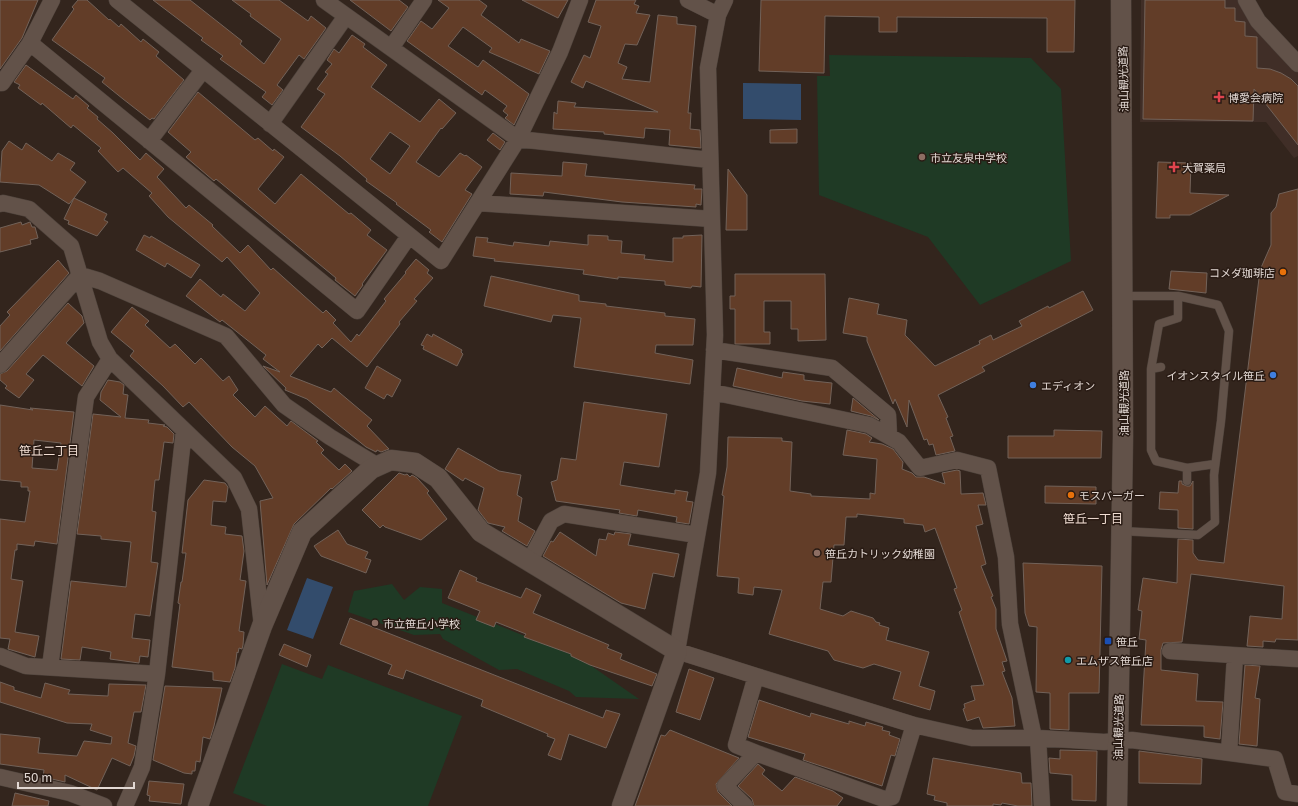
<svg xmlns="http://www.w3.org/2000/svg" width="1298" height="806" font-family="'Golos Text','Noto Sans JP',sans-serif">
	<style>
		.medical { fill: #402e27 }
		.green { fill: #1f3a25 }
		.water { fill: #334c6c }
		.building { fill: #623d28; stroke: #726259; fill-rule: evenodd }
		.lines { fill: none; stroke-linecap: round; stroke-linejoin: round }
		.service-casing { stroke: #4e433c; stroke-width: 9 }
		.minor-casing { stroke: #4e433c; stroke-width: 17 }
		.tertiary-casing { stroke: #4e433c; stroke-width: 21 }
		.service { stroke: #625249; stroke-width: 8 }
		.minor { stroke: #625249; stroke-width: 16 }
		.tertiary { stroke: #625249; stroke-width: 20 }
		.health-dot { fill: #e0444e; stroke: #291b14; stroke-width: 1.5 }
		.education-dot { fill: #8d6e63; stroke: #291b14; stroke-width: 1.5 }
		.food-dot { fill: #e8710a; stroke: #291b14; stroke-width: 1.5 }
		.shop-dot { fill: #3f7fe0; stroke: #291b14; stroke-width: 1.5 }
		.transit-dot { fill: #1a4fb4; stroke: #291b14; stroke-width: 1.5 }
		.culture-dot { fill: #0f9aa8; stroke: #291b14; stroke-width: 1.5 }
		.labels { text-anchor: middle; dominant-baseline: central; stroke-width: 3; stroke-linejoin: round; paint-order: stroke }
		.street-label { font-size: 11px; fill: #e2d8d3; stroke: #291b14 }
		.poi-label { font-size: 11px; fill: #e2d8d3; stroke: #291b14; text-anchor: start }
		.neighbourhood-label { font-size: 12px; fill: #f2dfd4; stroke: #291b14 }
	</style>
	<rect width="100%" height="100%" fill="#33251d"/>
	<path class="medical" d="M1141 0H1239L1243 10 1298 73V156L1294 158 1266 122H1140Z"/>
	<path class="green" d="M829 55 1031 58 1061 89 1071 261 980 305 928 237 819 195 817 76H830Z
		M392 584 404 600 420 587 442 589V603L580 658 639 699 576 697 569 691 517 669 499 670 443 639 440 634 414 635 348 612 354 591Z
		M282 664 322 679 328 665 462 716 428 806H267L233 793Z"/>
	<path class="water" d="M743 83 801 84V120L743 119Z
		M307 578 333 587 313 639 287 630Z"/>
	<path class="building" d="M0 0H38L22 38 0 69Z
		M78 0H87L109 20 110 19 119 27 121 24 141 42 143 39 159 52 156 56 184 80 154 119 152 118 150 120 123 99 102 82 105 78 52 40 74 9 72 7Z
		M153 0H190L242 41 240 44 264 64 281 39 250 16 251 14 232 0H279L308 21 311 16 326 28 304 59 299 55 277 85 283 90 272 105 262 97 266 92 220 59 223 56 201 40 203 38Z
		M350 0H399L408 7 391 31Z
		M438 0H479L487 6 481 15 519 43 521 39 550 51 539 74 489 52 492 48 463 27 448 46 478 67 483 60 529 94 514 125 505 118 508 115 503 111 507 106 485 90 482 95 407 41 421 21 432 29 449 8Z
		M522 0H568L558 18Z
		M596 0H636L634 4 639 6 636 13 650 15 637 45 625 44 618 63 627 67 622 79 650 82 658 15 677 17V24L696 26 688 113H691L690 129 700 130 701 148 669 145 670 130 645 128 644 138 604 134V132L553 129 554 112 557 114 558 101 576 103 574 107 658 112 586 81 583 88 571 82 584 55 590 58 601 26 588 22Z
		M761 0H1075L1074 52H1047V18L897 17V32H879V17L825 16 824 73 759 71Z
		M1145 0H1225V8H1235V21L1245 22V36L1257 37V68L1270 69 1281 73 1291 79 1298 86V145L1254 89 1253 121 1143 119Z
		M352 35 365 44 363 47 387 65 371 87 420 122 439 99 456 113 442 129 441 128 416 162 439 177 460 153 465 156 466 155 482 167 465 190 472 194 442 242 429 232 431 230 396 204 397 203 366 181 367 179 340 156 301 127 325 94 317 89 328 74 325 72 332 64 327 60 334 49 339 53ZM390 132 410 146 390 174 370 159Z
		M26 65 73 99 76 95 89 106 87 108 98 117 97 119 113 133 140 160 146 153 164 169 157 177 186 208 189 205 213 225 212 226 240 253 248 245 271 270 273 268 323 313 326 310 336 320 333 323 351 342 357 334 359 336 386 301 384 299 406 273 405 272 416 259 429 270 427 273 433 278 414 299 417 301 399 322 400 324 367 367 332 338 322 348 318 344 290 376 331 392 334 388 372 420 367 426 389 449 381 452 377 450 376 452 366 447 307 399 285 390 286 388 263 366 280 372 263 359 266 355 222 320 220 322 186 296 200 279 221 297 223 294 245 311 260 293 227 257 222 262 168 217 149 196 152 193 123 168 118 172 98 151 101 148 73 125 71 128 42 103 41 105 18 88 20 85 14 82Z
		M198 92 255 140 258 138 273 151 274 149 284 157 258 189 275 204 301 174 349 214 351 213 371 230 367 235 387 250 362 284 363 285 355 296 335 280 336 278 216 179 214 181 186 157 191 152 168 132Z
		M797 129V143H770V130Z
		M493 133 505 142 500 150 487 140Z
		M9 141 22 150 26 143 52 161 58 153 75 163 70 170 86 182 74 198 107 214 104 220 108 222 97 236 68 224 69 221 64 219 74 198 69 204 39 185 0 182 2 151Z
		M563 162 587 164 585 176 695 185 694 189H702L701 205 696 204V207L622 202 544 192 543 196 510 194 511 173 562 176Z
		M1158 162 1191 163 1190 193 1229 195 1190 215H1170V218H1156Z
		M728 169 747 195V230H726Z
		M1298 189V640L1276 639 1275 642 1263 641V647L1247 646 1250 616 1282 619 1284 586 1191 574 1182 642 1163 643 1161 650V670L1198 674 1196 701 1223 702 1220 739 1204 737V726L1141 725 1146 640 1139 639 1142 611 1138 610 1143 578 1177 583 1178 539 1193 540V553L1198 560 1224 563 1260 270 1271 245V213L1276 207 1279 194Z
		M21 222 22 225 30 222 32 227H35L38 238 30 240 31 244 0 252V228Z
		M144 235 150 238 151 236 200 265 191 278 167 263 165 267 136 250Z
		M588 235 608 236V240L622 241 621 253 645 255 644 259 673 262V238H683V236L702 235 701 287 692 286 691 288 665 285V281L618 277V279L583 274 584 270 494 261 495 259 473 256 476 237 488 238 487 242 513 246 514 242 549 246 550 241 588 245Z
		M58 260 69 273 0 351V326L10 315 7 312Z
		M1171 271 1207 273 1206 293 1169 289Z
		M735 274H825L826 340 798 341V329H791V301H764V332H770V344H735V309H730V296H735Z
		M491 276 579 295V301L606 304V306L665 313V316L695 319 693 345H656L655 353 693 360 690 384 574 367 581 318 553 315 551 322 484 306Z
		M1083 291 1093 310 982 367 985 371 938 395 948 417 946 418 953 436 950 437 955 451 936 455 933 444 929 445 927 439 924 440 909 400 907 427 895 399 893 404 867 341V337L843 333 849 298 879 304 877 314 907 320 905 335 935 366 980 344 979 341 991 335 993 340 1022 326 1019 321 1048 306 1049 308Z
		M68 303 82 316 84 323 66 343 94 366 82 386 43 355 26 374 34 380 19 398 5 388 7 386 0 380V374L7 371Z
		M132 307 149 321 145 325 170 348 175 344 195 364 201 358 223 381 229 376 238 390 233 395 255 417 265 406 287 426 291 421 318 441 316 442 324 450 321 453 339 470 345 464 352 471 332 489 331 488 294 524 267 585 260 501 273 498 255 466 232 447 189 402 183 407 163 386 130 356 134 351 111 332Z
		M427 334 432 337 433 334 462 350 461 352 463 354 457 366 423 349 424 346 421 345Z
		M377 366 401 380 392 397 387 394 384 399 365 388Z
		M737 368 782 378 783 372 804 375V380L832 383 830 404 802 401 733 386Z
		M108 380 120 382 124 385 123 394 128 395 125 418 149 420 148 423 165 425 163 426 167 427 174 434 173 443 164 442 159 480H155L152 511 156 512 151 562 158 563 150 616 135 614 132 638 150 640 148 657 140 656 139 663 110 659 111 652 82 647 80 660 61 659 71 581 126 587 131 542 101 539V536L77 534 93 414 121 417 100 400 101 392Z
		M853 398 879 420 871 416 851 411Z
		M584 402 667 414 659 467 624 462 620 485 675 494V490L688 492 686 501 693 502 689 524 676 522 677 517 638 510 637 516 619 513 620 510 556 501 551 482 557 480 561 458 576 460Z
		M0 405 33 410 30 408 74 412 57 544 35 541 34 546 17 544V550H15L11 579 23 581 15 632 39 636 35 657 8 649 10 639 0 638V519L25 522 30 491H28V487H21V482L0 480ZM34 440 61 443 57 470 32 468Z
		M847 430 866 434 872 438 869 442 882 444 893 449 903 462 902 469 912 473 916 477H924L945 484 942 473 957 470 960 471 961 494 983 493 986 505H978L983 524 976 526 986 564 981 566 993 596 991 597 996 609V629L1007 661 1002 662 1005 671 1002 672 1012 698 1015 726 983 728 979 717 967 721 963 709 965 708 964 704 975 700 971 686 984 685 959 612 962 610 954 589 957 588 935 528 925 532 923 525 904 523V519L857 514V517H846L844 545H834L831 582H823L820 609 843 616 851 611 873 618 876 622 880 623 879 625 889 628 886 640 929 652 919 686 935 691 930 710 893 699 901 672 874 664 863 668 834 660 828 651 769 634 782 590 754 587 753 595 738 593 739 578 717 576 724 496 722 495 727 467 728 437 782 438V441L792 442 790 491 811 494V496L870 499V493L875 494 877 459 843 455Z
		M1054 430 1102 431 1101 458H1008V436H1054Z
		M458 448 499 471 521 475 517 495 522 498 518 521 535 531 527 546 502 531 505 527 488 523 478 510 484 488 465 478 463 481 445 469Z
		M399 473 405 475 407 474 410 477 412 475 417 478 429 491 427 493 447 519 421 540 385 527 383 525 380 528 362 510Z
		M204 480 225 483 228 487 226 502 213 501 211 525 226 527 225 534 242 536 244 551 240 580 246 581 239 631 244 632 243 645 242 649 239 648 238 653 237 652 235 668 230 682 213 680V672L172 667 180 604 178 603 181 582H182L186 553H182L188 500Z
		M1179 481H1182V484L1187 486H1190L1193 481V529L1178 528V510L1159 509 1160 492 1178 493Z
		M1045 486 1096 487V504L1045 503Z
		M338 530 347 544 368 552 365 558 371 560 366 573 321 556 314 546Z
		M560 532 596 556 599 539 606 540 608 533 614 535 615 532 631 534 628 545 679 554 674 577 653 573 645 609 621 603 543 556 551 541 553 542Z
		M1023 563 1102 566 1099 693H1069V730L1050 729V693L1036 692 1037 627 1029 626 1025 613Z
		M460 570 477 578 476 581 521 598 526 588 541 595 533 613 609 645 607 648 622 654 620 659 657 674 652 686 590 665 571 656V654L524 637 526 634 496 622 494 627 476 620 480 611 448 598Z
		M350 618 603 718 606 710 620 714 606 748 569 734 561 760 548 755 555 739 547 736 548 734 481 706 483 700 406 670 403 679 388 674 392 665 340 644Z
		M284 644 311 655 307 667 279 655Z
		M1245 665 1260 666 1255 698 1260 699 1257 746 1239 744Z
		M689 669 714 678 700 720 676 712Z
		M0 682 14 687V690L41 698 45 683 70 690 68 694 108 696 109 684 146 685 141 712H134L128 743 136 746 134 756 130 766 112 758 97 790 65 775V782L43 777 44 770 0 764V734L40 738 38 753 77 756 84 741 111 744 112 737 90 730 92 724 67 723 0 702Z
		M165 686 222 688 214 726 210 739 203 737 200 762 196 761 195 771H192V774L184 773 153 760Z
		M759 700 810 717 811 713 849 724V721L865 726 866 722 883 727 882 730 890 732 889 735 900 739 895 756 891 755 882 786 803 760 805 754 748 737Z
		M670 730 739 758 716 784 718 792 732 806H635L661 735 665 736Z
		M1060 750 1097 751 1096 801 1072 800V775L1050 773 1049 758 1060 759Z
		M1139 751 1202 759 1201 784 1139 783Z
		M933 758 1021 773 1022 783H1031L1032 806H1018L1002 803 1001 805 993 804V806H947V803L934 800 935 796 927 794Z
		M758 764 765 770 762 774 782 791 795 777 833 791 843 798 837 806H754L752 799 738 786Z
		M149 781 184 784 181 804 149 801 150 796 147 795Z
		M15 793 49 801 48 806H12Z"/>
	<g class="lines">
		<defs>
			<path id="service" d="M1123 296H1178V318L1159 324 1151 369 1161 367
				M1151 369V450L1156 461 1187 468
				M1187 481V468L1215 464
				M1121 531 1198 535 1215 522 1214 475 1221 421 1229 331 1218 305 1178 296"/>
			<path id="minor" d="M117 0 441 261 518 139 560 52 580 0
				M324 0 518 139 710 160
				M688 0 718 15
				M725 0 718 15 708 68 715 335 708 473 677 651 756 676 736 745 756 753 725 786 745 806
				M1246 0 1258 21 1298 64
				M30 43 357 311 409 236
				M391 48 424 0
				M0 83H2L30 43 52 0
				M270 124 346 16
				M149 141 203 70
				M478 203 712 219
				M0 204 3 203 29 209 71 246 100 342 110 359 234 478 249 509 262 626
				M714 350 832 368 888 415 889 436
				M0 365 80 275 100 281 226 336 284 405 330 437 378 466
				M712 392 869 425 899 442 920 468 957 460 988 468 1006 557 1010 624 1034 738
				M529 562 551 521 564 514 697 535
				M1170 651 1297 659
				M0 656 26 666 157 674
				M50 667 86 397 110 359
				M756 676 914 725 972 738H1038L1104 742 1132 740 1275 759 1285 792 1298 794
				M1038 738 1042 806
				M756 753 884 799 892 797 914 725
				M1229 753 1235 656
				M0 777 70 793 104 806
				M125 806 142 767 157 674 184 430"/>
			<path id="tertiary" d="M198 806 262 626 302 532 371 469 391 460 415 463 438 478 481 532 677 651 622 806
				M1117 806 1123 436 1121 0"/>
		</defs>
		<use href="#service" class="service-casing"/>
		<use href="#minor" class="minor-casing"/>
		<use href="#tertiary" class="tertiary-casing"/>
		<use href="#service" class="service"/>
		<use href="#minor" class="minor"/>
		<use href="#tertiary" class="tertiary"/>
	</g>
	<g class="health-dot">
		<path d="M1217 91h4v4h4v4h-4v4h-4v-4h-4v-4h4z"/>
		<path d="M1172 161h4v4h4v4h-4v4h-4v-4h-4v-4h4z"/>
	</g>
	<g class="education-dot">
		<circle cx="922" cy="157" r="4"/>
		<circle cx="817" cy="553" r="4"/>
		<circle cx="375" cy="623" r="4"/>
	</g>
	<g class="food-dot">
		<circle cx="1283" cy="272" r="4"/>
		<circle cx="1071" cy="495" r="4"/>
	</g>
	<g class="shop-dot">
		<circle cx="1273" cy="375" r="4"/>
		<circle cx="1033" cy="385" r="4"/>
	</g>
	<rect class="transit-dot" x="1104" y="637" width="8" height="8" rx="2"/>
	<circle class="culture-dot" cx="1068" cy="660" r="4"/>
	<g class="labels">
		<g class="street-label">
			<text transform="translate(1123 79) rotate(-91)">油山観光道路</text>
			<text transform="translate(1123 403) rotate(-90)">油山観光道路</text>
			<text transform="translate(1118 727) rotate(-89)">油山観光道路</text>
		</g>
		<g class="poi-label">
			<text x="1228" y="97">博愛会病院</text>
			<text x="930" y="157">市立友泉中学校</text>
			<text x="1182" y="167">大賀薬局</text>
			<text x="1275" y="272" text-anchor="end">コメダ珈琲店</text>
			<text x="1265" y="375" text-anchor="end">イオンスタイル笹丘</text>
			<text x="1041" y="385">エディオン</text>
			<text x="1079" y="495">モスバーガー</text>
			<text x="825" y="553">笹丘カトリック幼稚園</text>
			<text x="383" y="623">市立笹丘小学校</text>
			<text x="1116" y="641">笹丘</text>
			<text x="1076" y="660">エムザス笹丘店</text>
		</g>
		<g class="neighbourhood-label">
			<text x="49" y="450">笹丘二丁目</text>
			<text x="1093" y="518">笹丘一丁目</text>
		</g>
	</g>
	<path d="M18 782v6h116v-6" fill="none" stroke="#e2d8d3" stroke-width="2"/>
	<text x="24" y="782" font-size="12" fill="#e2d8d3" stroke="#291b14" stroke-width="3" paint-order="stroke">50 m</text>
</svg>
